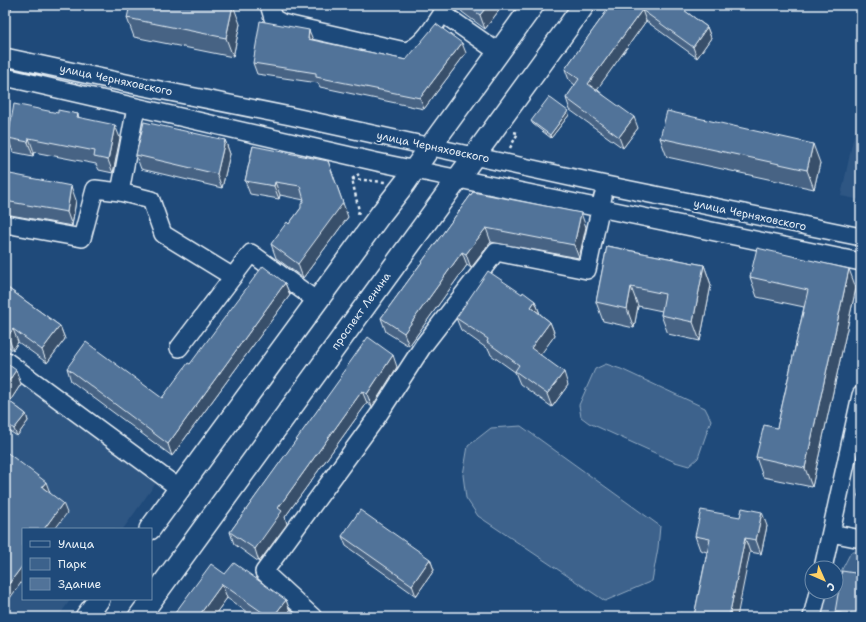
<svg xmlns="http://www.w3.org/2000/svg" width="866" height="622" font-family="'Shantell Sans',sans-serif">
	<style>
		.built { fill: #2e5683 }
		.green { fill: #3c628c; stroke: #92aac2 }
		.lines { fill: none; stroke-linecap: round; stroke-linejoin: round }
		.minor-casing { stroke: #e8f1f8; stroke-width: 20 }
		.major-casing { stroke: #e8f1f8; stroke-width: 24 }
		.path { stroke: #e8f1f8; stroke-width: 2.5; stroke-dasharray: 3 3; stroke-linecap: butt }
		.minor { stroke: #1f4a7a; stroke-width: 17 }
		.major { stroke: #1f4a7a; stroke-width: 21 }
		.wall { fill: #466384; stroke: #e8f1f8 }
		.shaded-wall { fill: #39506b; stroke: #e8f1f8 }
		.building { fill: #517399; stroke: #e8f1f8 }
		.labels { text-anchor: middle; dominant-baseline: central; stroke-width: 4; stroke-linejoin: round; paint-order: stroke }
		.street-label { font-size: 11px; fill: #e8f1f8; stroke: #1f4a7a }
	</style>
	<rect width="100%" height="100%" fill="#1f4a7a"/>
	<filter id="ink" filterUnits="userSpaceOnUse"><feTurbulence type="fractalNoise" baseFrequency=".025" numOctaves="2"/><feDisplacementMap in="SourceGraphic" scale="8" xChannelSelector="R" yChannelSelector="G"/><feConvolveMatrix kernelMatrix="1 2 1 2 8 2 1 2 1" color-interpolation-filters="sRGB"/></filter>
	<g filter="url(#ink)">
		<path class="built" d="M861 102V200L841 196Z
			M5 371 156 483 123 529H23V599H71L58 617H5Z"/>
		<path class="green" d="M606 364 621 369 705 408 711 420 698 458 689 466 675 462 589 423 581 417 579 405 595 369Z
			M521 426 660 526 658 548 652 581 605 601 478 516 466 498 463 475 468 446 491 428Z
			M851 552H861V561L856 570V585L843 617H816L822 592H836V581Z"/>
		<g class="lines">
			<defs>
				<path id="minor" d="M270 5V8L273 18 282 23 405 51C424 47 437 20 448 5
					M442 13 498 52
					M5 57 140 86 290 116 606 185 861 237
					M5 77 377 162 861 262
					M120 192 136 107
					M5 224 82 238 95 189 120 192 151 200 163 234 233 277
					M179 348 251 253 317 301
					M5 360 180 489
					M831 533 861 539
					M823 568 861 395
					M313 617 264 572 377 417 423 346 496 252 587 270 603 196
					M812 617 818 592"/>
				<path id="major" d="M150 529 380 215 405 183 430 147 533 5
					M86 617 99 599
					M139 617 584 5"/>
			</defs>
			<use href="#minor" class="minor-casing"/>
			<use href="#major" class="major-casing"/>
			<path class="path" d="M510 148 518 133 512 132
				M352 179 385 182
				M358 214 359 211 352 179 359 174"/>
			<use href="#minor" class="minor"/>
			<use href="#major" class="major"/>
		</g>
		<path class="wall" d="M5 5H12L10 12 5 11Z
			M459 5H503L485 29 462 12Z
			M611 5H677L707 27 711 38 697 58 646 21 597 89 638 128 623 148 570 110 566 98 575 85 569 80 565 69Z
			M127 18 240 24 233 57 134 37Z
			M313 41 406 60 466 53 424 109 320 87 318 83 257 74 253 63Z
			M568 111 569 115 551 138 533 124 531 121Z
			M58 113 78 114 79 118 120 138 113 173 99 170 96 164 34 152 33 156 13 152 8 138Z
			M660 138 820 163 814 189 667 157Z
			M225 140 230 154 222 188 141 169 136 155Z
			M253 146 348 217 303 278 276 258 271 244 289 224 301 208 304 200 280 195 279 199 250 194 245 181Z
			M5 173 76 200 72 226 5 214Z
			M473 192 586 227 579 258 491 242 471 268 467 265 409 346 386 332 381 318Z
			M607 246 704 265 711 285 700 341 668 334 661 315 662 311 638 306 634 328 603 321 596 302Z
			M750 277 856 288 812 487 763 477 756 457 777 428 804 307 757 297Z
			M285 283 290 295 172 456 71 381 67 368 162 398 190 364Z
			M5 286 60 326 65 339 47 363 18 342 13 350 5 344Z
			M522 294 535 301 540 314 550 322 555 335 540 355 568 385 552 407 520 384 515 372 491 355 489 350 461 330 456 318Z
			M5 362 21 384 10 401 5 397Z
			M397 367 372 407 367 403 285 517 287 524 259 562 234 544 230 532 342 377 341 375Z
			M5 398 26 414 28 421 17 436 5 428Z
			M861 480V505L858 496Z
			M767 526 761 554 750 552 694 616 707 552 700 550 695 536Z
			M342 536 430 559 434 570 416 596 346 546Z
			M225 574 286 600 291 614 289 617H254L227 598 213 617Z
			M835 612 861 617H836Z"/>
		<path class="shaded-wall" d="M8 5H12L10 12Z
			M233 5 240 24 233 57 226 38Z
			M488 5H503L485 29 480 15Z
			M642 10 646 21 593 95 588 84Z
			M707 27 711 38 697 58 693 47Z
			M309 30 313 40 308 39Z
			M462 43 466 53 424 109 420 98Z
			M568 111 569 115 551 138 550 135Z
			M634 117 638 128 623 148 619 137Z
			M115 125 120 138 113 173 108 160Z
			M29 138 34 152 33 156 28 142Z
			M225 140 230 154 222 188 217 174Z
			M813 144 820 163 814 189 807 170Z
			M328 161 348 217 303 278 298 264Z
			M275 182 280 195 279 199 274 186Z
			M71 186 76 200 72 226 67 212Z
			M581 213 586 227 579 258 574 245Z
			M486 228 491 242 471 268 466 254Z
			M462 252 467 265 409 346 404 333Z
			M704 265 711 285 700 341 693 322Z
			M849 269 856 288 812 487 805 468Z
			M285 283 290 295 172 456 168 444Z
			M631 287 638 306 634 328 627 309Z
			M535 301 540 314 531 307Z
			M550 322 555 335 536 361 531 348Z
			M60 326 65 339 47 363 42 350Z
			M13 329 18 342 13 350 8 336Z
			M393 355 397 367 372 407 367 394Z
			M16 370 21 384 10 401 5 387Z
			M564 372 568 385 552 407 547 394Z
			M362 391 367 403 285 517 287 524 259 562 255 549 278 508Z
			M26 414 28 421 17 436 14 429Z
			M46 482 50 493 42 487Z
			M63 503 67 513 55 529H44Z
			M762 512 767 526 761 554 756 540Z
			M745 538 750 552 737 617H729Z
			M430 559 434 570 416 596 412 585Z
			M23 565V580L5 605V589Z
			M222 584 227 598 213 617H198Z
			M286 600 291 614 289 617H273Z"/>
		<path class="building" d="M130 5H233L226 38 127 18Z
			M466 5H488L480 15Z
			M611 5H677L707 27 693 47 642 10 588 84 634 117 619 137 566 98 579 79 565 69Z
			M260 21 309 30 308 39 406 60 436 24 462 43 420 98 316 77V73L253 63Z
			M549 97 568 111 550 135 531 121Z
			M14 104 58 113V110L78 114 77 117 115 125 108 160 94 157 95 151 29 138 28 142 8 138Z
			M667 111 813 144 807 170 660 138Z
			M144 122 225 140 217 174 136 155Z
			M253 146 328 161 343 203 298 264 271 244 287 222 289 224 301 208V204L304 200 300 186 275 182 274 186 245 181Z
			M5 173 71 186 67 212 5 201Z
			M473 192 581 213 574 245 486 228 466 254 462 252 404 333 381 318Z
			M607 246 704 265 693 322 661 315 665 294 631 287 627 309 596 302Z
			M757 248 849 269 805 468 756 457 764 425 777 428 808 290 750 277Z
			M263 266 285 283 168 444 67 368 86 342 162 398 188 363 190 364Z
			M488 271 522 294 523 292 535 301 531 307 550 322 531 348 564 372 547 394 515 371 519 365 487 342 488 339 456 318Z
			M5 286 60 326 42 350 13 329 8 336 5 334Z
			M368 337 393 355 367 394 362 391 278 508 282 511 255 549 230 532 342 376 341 375Z
			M5 362 16 370 5 387Z
			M5 398 26 414 14 429 5 422Z
			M5 451 46 482 42 487 63 503 44 529H23V565L5 589Z
			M861 480V497L858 496Z
			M742 508 762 512 756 540 745 538 729 617H679L680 613 694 616 710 539 695 536 701 510 740 517Z
			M360 510 430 559 412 585 342 536Z
			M234 563 286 600 273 617H269L222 584 198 617H172L211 564 225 574Z
			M842 571 861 574V617L835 612Z"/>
	</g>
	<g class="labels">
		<g class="street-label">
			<text transform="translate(116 80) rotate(12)">улица Черняховского</text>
			<text transform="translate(433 147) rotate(12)">улица Черняховского</text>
			<text transform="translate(750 215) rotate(12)">улица Черняховского</text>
			<text transform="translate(361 311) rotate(-54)">проспект Ленина</text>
		</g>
	</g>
	<rect width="866" height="622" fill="none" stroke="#1f4a7a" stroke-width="20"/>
	<rect x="10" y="10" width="846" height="602" fill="none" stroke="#e8f1f8" stroke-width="1.5" filter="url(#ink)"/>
	<rect x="22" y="528" width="130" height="72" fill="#1f4a7a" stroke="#6f8dac"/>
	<rect x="30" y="541" width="20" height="6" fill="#1f4a7a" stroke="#6f8dac"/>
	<text x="58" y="548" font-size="12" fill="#e8f1f8">Улица</text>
	<rect x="30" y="558" width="20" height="12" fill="#3c628c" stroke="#6f8dac"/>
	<text x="58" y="568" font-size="12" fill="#e8f1f8">Парк</text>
	<rect x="30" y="578" width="20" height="12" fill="#517399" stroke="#6f8dac"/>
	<text x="58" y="588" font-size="12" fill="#e8f1f8">Здание</text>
	<g transform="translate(824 580) rotate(135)"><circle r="19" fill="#1f4a7a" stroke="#6f8dac"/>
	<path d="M0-3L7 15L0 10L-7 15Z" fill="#ffd166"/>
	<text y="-6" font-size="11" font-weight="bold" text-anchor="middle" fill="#e8f1f8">С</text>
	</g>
</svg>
